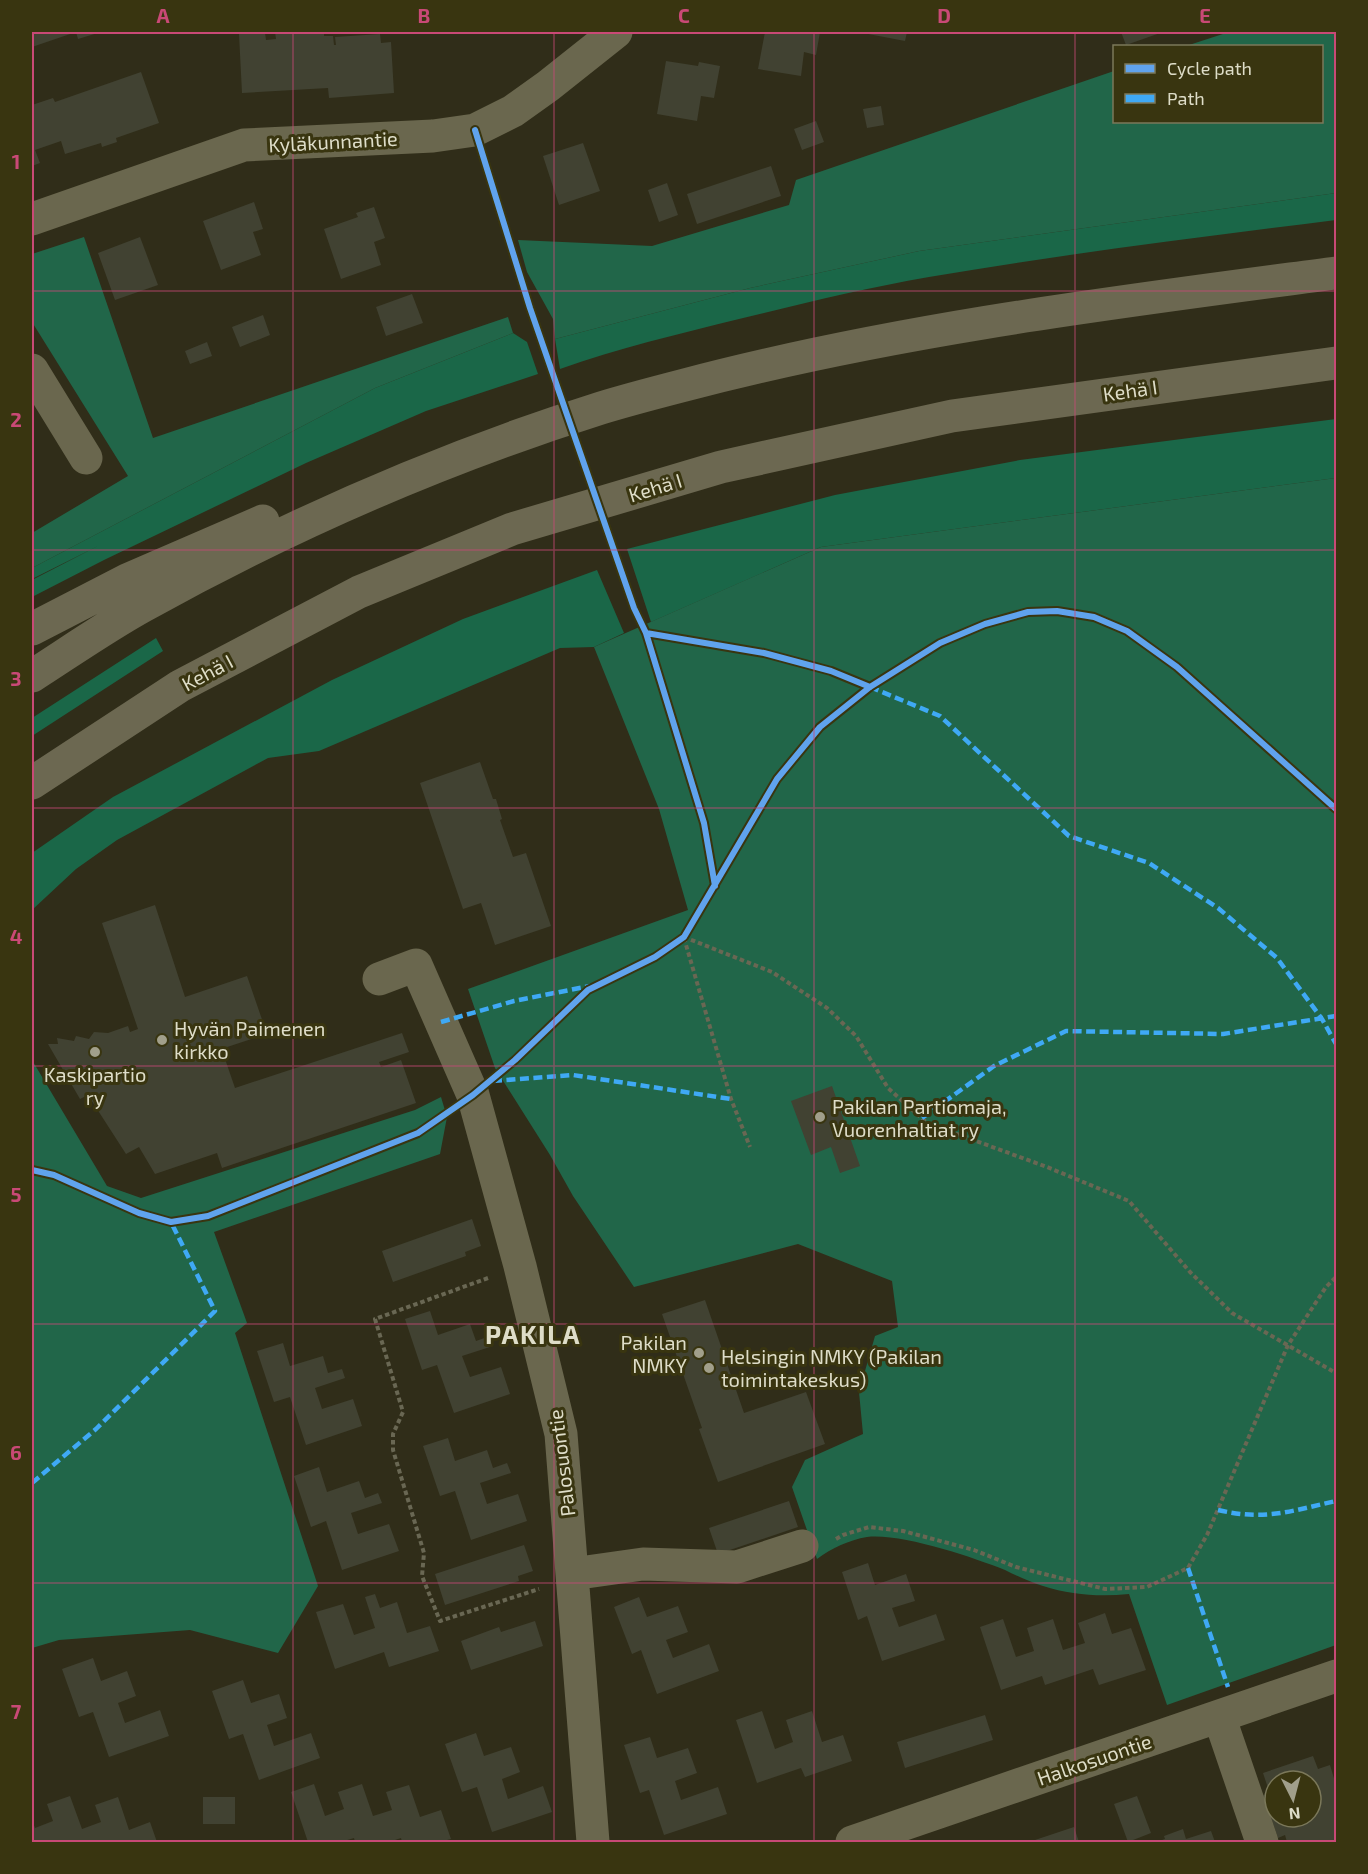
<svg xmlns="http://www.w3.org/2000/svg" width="1368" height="1874" font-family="'Exo 2',sans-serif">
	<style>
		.green { fill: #1a6748 }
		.forest { fill: #216649 }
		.building { fill: #414232; fill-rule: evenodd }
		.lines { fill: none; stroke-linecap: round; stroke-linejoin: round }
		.path { stroke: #696753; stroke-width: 4; stroke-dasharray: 4.5 3; stroke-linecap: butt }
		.minor { stroke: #6a674e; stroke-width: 33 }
		.highway { stroke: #6c6851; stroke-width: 33 }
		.quiet { stroke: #3fa9f5; stroke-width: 4.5; stroke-dasharray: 9 4.5; stroke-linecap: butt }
		.cycleway-casing { stroke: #393510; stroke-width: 10 }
		.cycleway { stroke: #60a3ed; stroke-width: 6 }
		.grid { fill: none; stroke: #c94976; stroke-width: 1.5; stroke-opacity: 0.55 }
		.poi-dot { fill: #a19f8b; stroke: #393510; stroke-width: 2 }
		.labels { text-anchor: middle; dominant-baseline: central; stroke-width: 6; stroke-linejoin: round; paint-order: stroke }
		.street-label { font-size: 20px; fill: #deddc8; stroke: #393510 }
		.poi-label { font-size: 20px; fill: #deddc8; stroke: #393510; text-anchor: start }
		.district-label { font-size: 26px; font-weight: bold; letter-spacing: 1.5px; fill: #deddc8; stroke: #393510 }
		.neatline { fill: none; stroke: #c94976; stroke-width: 2 }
		.grid-label { font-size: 20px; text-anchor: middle; font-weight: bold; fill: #c94976 }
	</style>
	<rect width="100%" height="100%" fill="#302d19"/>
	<path class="green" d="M1336 193V220C1200 237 1064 254 929 277 865 288 801 304 739 319 679 334 618 348 560 369L555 339 750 288 919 251Z
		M513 333 527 342 538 374 426 411 306 463 104 560 32 597V580L98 546 32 579V568L375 388Z
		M1336 419V478L821 547 651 622 627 549 835 495 1020 460Z
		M597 570 624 633 594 647 560 648 319 751 268 758 117 840 76 869 32 910V853L113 797 332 680 463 619Z
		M156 638 163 651 32 736V718Z"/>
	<path class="forest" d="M1229 32H1336V193L919 251 750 288 555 339 553 319 527 272 518 240 652 246 789 205 796 180 1114 71V122H1322V46H1186Z
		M84 237 153 438 508 317 513 333 375 388 32 568V533L128 476 32 322V254Z
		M1336 478V1645L1167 1705 1129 1594C1100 1597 1071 1595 1043 1586 1030 1582 1017 1576 1005 1570 972 1557 901 1533 867 1537 849 1540 832 1548 817 1559L792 1487 805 1460 863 1434 859 1392 875 1336 898 1327 892 1281 798 1244 634 1287 573 1196 550 1155 495 1068 468 989 688 910 659 809 594 647 821 547Z
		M32 1060 107 1186 141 1198 415 1110 441 1097 447 1117 440 1154 214 1232 247 1323 235 1333 318 1586 278 1653 190 1630 59 1640 32 1648Z"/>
	<path class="building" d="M32 32H101L78 39 76 32 32 47Z
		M275 32H324V36H333L334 45H336L335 37 380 34 381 43 391 42 394 93 329 98 328 88 242 93 239 34 265 33 266 40 276 39Z
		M765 32H820L816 55 804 52 801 76 758 69Z
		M863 32H907L905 41 863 33Z
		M1121 32H1163L1126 45Z
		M666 61 698 66 699 62 720 66 714 98 701 96 697 121 657 114Z
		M141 72 159 123 116 138 117 142 102 147 101 143 65 154 61 141 35 150 40 163 32 166V105L53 98 55 102Z
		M881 106 884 125 867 128 863 109Z
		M816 121 824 142 802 150 794 129Z
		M583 143 600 191 559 205 543 156Z
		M771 166 781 196 697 224 687 194Z
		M667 183 678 215 659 222 648 190Z
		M254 202 263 229 253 232 261 255 221 270 203 221Z
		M374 207 385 238 374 242 381 265 341 279 324 229 358 217 356 213Z
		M140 237 158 285 115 300 98 253Z
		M412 294 423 323 386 336 376 307Z
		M263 315 270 335 240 347 232 327Z
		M207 342 212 356 190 364 185 351Z
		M480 762 493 799H496L502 819 500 820 513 857 526 853 551 926 495 945 481 903 463 909 420 783Z
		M155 905 185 997 247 976 267 1034 212 1052 215 1058 224 1056 235 1088 402 1033 409 1052 379 1062 381 1067 401 1060 416 1103 222 1168 217 1153 155 1174 139 1147 126 1154 88 1095 80 1099 48 1044H58L57 1038 74 1041 76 1036 89 1039 94 1032 108 1033 128 1026 130 1032 138 1029 102 923Z
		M832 1086 860 1166 840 1173 831 1147 811 1155 791 1101Z
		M472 1219 481 1246 465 1252 466 1256 393 1282 382 1251Z
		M705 1300 744 1413 806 1392 825 1444 718 1482 699 1429 702 1428 662 1314Z
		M430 1311 438 1335 470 1324 476 1341 490 1336 493 1346 462 1356 470 1377 501 1367 510 1394 454 1413 437 1365 422 1370 405 1319Z
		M283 1343 290 1366 323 1356 328 1373 342 1369 345 1378 315 1388 322 1409 353 1399 362 1426 306 1445 290 1397 274 1402 257 1351Z
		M448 1438 455 1461 487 1450 493 1468 507 1463 511 1473 480 1483 487 1504 518 1494 527 1521 471 1540 455 1491 440 1496 423 1446Z
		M319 1467 327 1492 359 1481 365 1498 378 1493 382 1503 351 1513 358 1534 389 1524 399 1551 342 1570 326 1521 311 1527 294 1476Z
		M789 1501 798 1527 718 1554 709 1528Z
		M524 1545 533 1571 518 1576 519 1581 445 1605 435 1574Z
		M868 1563 875 1585 906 1574 915 1601 892 1608 899 1627 936 1614 945 1640 882 1661 867 1616 858 1620 842 1572Z
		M375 1594 380 1608 397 1602 407 1633 430 1626 439 1651 389 1667 384 1652 335 1669 316 1612 343 1604 354 1635 375 1628 365 1597Z
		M639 1597 647 1617 678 1606 688 1632 666 1640 673 1658 709 1644 719 1671 657 1694 641 1650 632 1654 614 1607Z
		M1105 1613 1112 1634 1131 1628 1146 1670 1099 1685 1093 1669 1045 1685 1042 1676 1001 1690 980 1627 1003 1619 1016 1657 1034 1651 1027 1628 1053 1619 1063 1650 1085 1643 1078 1623Z
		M535 1621 543 1646 471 1670 461 1641 499 1627 501 1632Z
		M93 1658 101 1681 127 1671 136 1696 118 1703 125 1723 160 1710 169 1736 109 1757 93 1712 79 1717 62 1669Z
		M243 1680 251 1703 279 1694 287 1718 267 1725 274 1746 311 1733 320 1758 259 1780 243 1734 229 1739 212 1691Z
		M762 1711 775 1749 793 1742 786 1720 812 1711 822 1742 843 1735 852 1761 805 1777 801 1768 757 1783 736 1720Z
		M985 1715 993 1740 905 1768 897 1742Z
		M476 1733 484 1756 511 1747 520 1772 502 1779 508 1799 543 1786 552 1812 492 1832 477 1787 462 1792 445 1744Z
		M650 1737 657 1758 688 1748 697 1773 675 1781 681 1800 718 1787 727 1814 664 1835 649 1790 640 1793 624 1745Z
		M1313 1756 1318 1769 1330 1765 1336 1785V1840L1330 1842H1287L1285 1835 1278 1838 1263 1795 1270 1794 1263 1773ZM1275 1781H1311V1817H1275Z
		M314 1784 325 1816 344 1809 338 1792 362 1784 373 1816 392 1810 386 1792 409 1785 420 1817 441 1810 451 1839 439 1842H402L401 1838 389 1842H355L354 1838 341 1842H308L291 1792Z
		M70 1796 82 1829 101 1822 95 1805 118 1797 129 1830 150 1822 157 1842H32V1820L35 1828 53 1821 47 1804Z
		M1137 1796 1151 1833 1128 1842 1114 1804Z
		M203 1797H235V1824H203Z
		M1074 1827 1079 1842H1029Z
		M1183 1829 1186 1839 1211 1831 1215 1842H1156L1165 1839 1164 1836Z"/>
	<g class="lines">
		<path class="path" d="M684 937 772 972 827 1008 856 1036 888 1088 927 1123 1047 1167 1129 1201 1190 1272 1232 1313 1336 1373
			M684 938 731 1099 750 1147
			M488 1278 375 1319 403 1412 393 1434V1450L424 1553 422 1576 440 1621 539 1589
			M836 1539 843 1535 869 1527 903 1531 974 1550 1016 1567 1105 1589 1147 1587 1188 1568 1207 1535 1288 1345 1326 1287 1336 1277"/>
		<path class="minor" d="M32 219 244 145 433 136 475 130 513 111 548 86 616 32
			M32 370 86 458
			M379 979 416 965 473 1095 520 1266 561 1434 593 1842
			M572 1574 643 1564 737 1567 802 1546
			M1219 1716 1262 1842
			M852 1842 1336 1676"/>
		<path class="highway" d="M32 629 127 580 263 521
			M32 676C68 653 105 627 143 606 289 525 442 458 601 408 627 400 654 393 681 386 896 329 1117 302 1336 273
			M32 783 180 686 359 592 512 529 721 467 952 416 1336 363"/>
		<path class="quiet" d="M870 687 940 716 1069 836 1149 863 1218 908 1277 958 1322 1019 1336 1044
			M441 1022 514 1001 590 986
			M493 1081 573 1075 731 1099
			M922 1118 994 1066 1066 1031 1223 1034 1336 1016
			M32 1483 96 1429 215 1311 171 1222
			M1218 1510C1265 1521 1291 1511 1336 1501
			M1188 1568 1228 1687"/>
		<defs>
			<path id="cycleway" d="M475 130 530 308 634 608 646 633 704 823 715 886
				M646 633 764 653 831 671 870 687
				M32 1170 54 1175 139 1213 171 1222 208 1216 418 1133 473 1095 515 1060 588 990 655 957 684 937 777 779 820 727 870 687 940 643 985 624 1028 612 1057 611 1094 617 1127 631 1177 667 1336 809"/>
		</defs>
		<use href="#cycleway" class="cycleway-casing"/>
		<use href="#cycleway" class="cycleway"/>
	</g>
	<path class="grid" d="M293 32V1842M554 32V1842M814 32V1842M1075 32V1842M32 291H1336M32 550H1336M32 808H1336M32 1066H1336M32 1324H1336M32 1583H1336"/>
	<g class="poi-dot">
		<circle cx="162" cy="1040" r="6"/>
		<circle cx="95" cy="1052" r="6"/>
		<circle cx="820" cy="1117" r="6"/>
		<circle cx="699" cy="1353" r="6"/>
		<circle cx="709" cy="1368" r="6"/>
	</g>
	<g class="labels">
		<g class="street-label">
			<text transform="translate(333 141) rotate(-3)">Kyläkunnantie</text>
			<text transform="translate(1130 390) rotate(-8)">Kehä I</text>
			<text transform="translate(655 487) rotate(-17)">Kehä I</text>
			<text transform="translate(207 672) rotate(-28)">Kehä I</text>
			<text transform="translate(561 1463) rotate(-97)">Palosuontie</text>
			<text transform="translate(1094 1759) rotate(-19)">Halkosuontie</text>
		</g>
		<g class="poi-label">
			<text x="174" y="1028">Hyvän Paimenen<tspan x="174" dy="23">kirkko</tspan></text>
			<text x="95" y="1074" text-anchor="middle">Kaskipartio<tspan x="95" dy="23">ry</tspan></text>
			<text x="832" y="1106">Pakilan Partiomaja,<tspan x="832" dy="23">Vuorenhaltiat ry</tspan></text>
			<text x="687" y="1342" text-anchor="end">Pakilan<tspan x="687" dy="23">NMKY</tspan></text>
			<text x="721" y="1356">Helsingin NMKY (Pakilan<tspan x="721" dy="23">toimintakeskus)</tspan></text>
		</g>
		<g class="district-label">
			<text x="533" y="1333">PAKILA</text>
		</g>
	</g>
	<rect width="1368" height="1874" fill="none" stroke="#393510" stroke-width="66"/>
	<rect x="1113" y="45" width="210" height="78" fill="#393510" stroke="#7b785a" stroke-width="1.5"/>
	<rect x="1125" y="64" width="30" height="9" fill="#60a3ed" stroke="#7b785a" stroke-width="1.5"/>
	<text x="1167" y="75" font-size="18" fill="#deddc8">Cycle path</text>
	<rect x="1125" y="94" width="30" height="9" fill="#3fa9f5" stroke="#7b785a" stroke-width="1.5"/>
	<text x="1167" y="105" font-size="18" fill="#deddc8">Path</text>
	<g transform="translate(1293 1799) rotate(174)"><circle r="28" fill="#393510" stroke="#7b785a" stroke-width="1.5"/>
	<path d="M0-4.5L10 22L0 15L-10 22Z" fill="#a19f8b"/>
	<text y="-9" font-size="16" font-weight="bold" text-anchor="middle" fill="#deddc8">N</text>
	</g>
	<rect x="33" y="33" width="1302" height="1808" class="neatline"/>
	<g class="grid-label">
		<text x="163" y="23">A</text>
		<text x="424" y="23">B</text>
		<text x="684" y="23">C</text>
		<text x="944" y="23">D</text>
		<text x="1205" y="23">E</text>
		<text x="16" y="169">1</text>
		<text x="16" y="427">2</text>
		<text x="16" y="686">3</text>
		<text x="16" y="944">4</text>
		<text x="16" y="1202">5</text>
		<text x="16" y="1460">6</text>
		<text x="16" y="1719">7</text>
	</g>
</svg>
